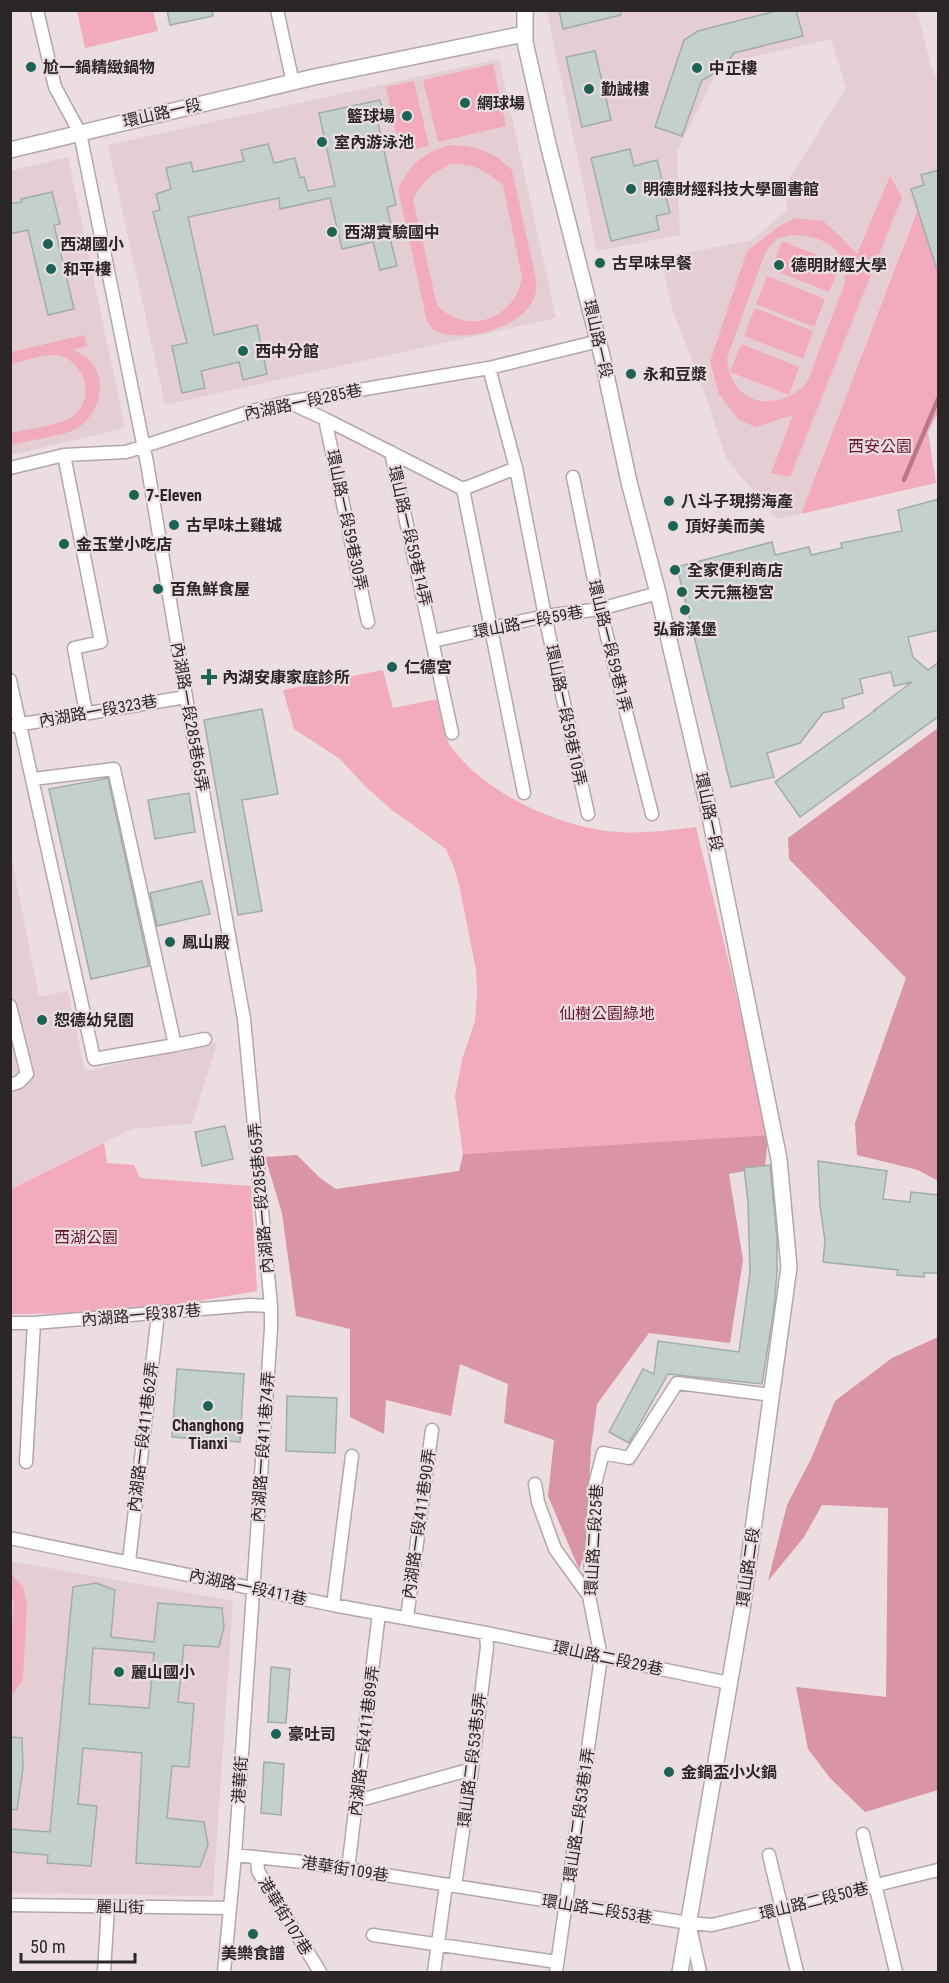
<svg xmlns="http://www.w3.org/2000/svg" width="949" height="1983" font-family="'Roboto Condensed','Noto Sans TC',sans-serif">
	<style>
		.built { fill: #e4ced3 }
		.green { fill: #f2abbc; fill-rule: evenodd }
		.forest { fill: #d994a5 }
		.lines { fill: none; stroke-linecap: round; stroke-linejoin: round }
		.stream { stroke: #b97788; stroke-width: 4.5 }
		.building { fill: #c3d0cd; stroke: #a0adaa; stroke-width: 1.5; fill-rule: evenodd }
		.minor-casing { stroke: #b3a6a9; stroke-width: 15 }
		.tertiary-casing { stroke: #b3a6a9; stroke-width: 18 }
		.minor { stroke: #fff; stroke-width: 12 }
		.tertiary { stroke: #fff; stroke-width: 15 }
		.poi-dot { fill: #1c6356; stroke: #ebdde0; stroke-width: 2 }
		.labels { text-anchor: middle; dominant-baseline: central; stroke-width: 4.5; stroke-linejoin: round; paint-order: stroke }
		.poi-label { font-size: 16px; font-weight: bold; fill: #2b2628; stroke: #ebdde0; text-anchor: start }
		.street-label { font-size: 16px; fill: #2b2628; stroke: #ebdde0 }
		.park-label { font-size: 16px; fill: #661533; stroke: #ebdde0 }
	</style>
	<rect width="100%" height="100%" fill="#ebdde0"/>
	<path class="built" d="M547 11H917L932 70 938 80V272L919 204 801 514 776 519 726 458 707 399 672 309 661 258 752 240 787 210 786 184 846 88 831 39 721 64 677 151 680 235 597 251Z
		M499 59 556 318 165 405 108 145Z
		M68 157 125 428 11 455 10 171Z
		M10 849 39 997 68 991 85 1071 217 1043 192 1124 132 1129 11 1189Z
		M10 1561 233 1601 213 1896 11 1893Z"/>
	<path class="green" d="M77 11H153L158 31 85 48Z
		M493 64 506 126 438 142 423 80Z
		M414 81 429 146 400 152 386 87Z
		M449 145 466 146 483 150 497 157 512 170 536 279C537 287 536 295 532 302 519 328 462 344 436 331 432 329 430 325 427 321L398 189C412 162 421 155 449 145ZM451 164C475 164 485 170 503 185L522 277C516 319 467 337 437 305L413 200C422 181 433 173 451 164Z
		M890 176 902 197 790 477 771 473 793 415 756 427 739 420 719 394 710 362 747 251 778 227 795 218 823 221 840 236 857 254ZM795 235C826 237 847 248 845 283 835 309 825 335 815 361 812 368 810 381 804 386 791 398 770 405 753 399 736 392 728 375 727 358L766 251 778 238Z
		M920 203 938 272V413L928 432 936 483 801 514Z
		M782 241 840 264 829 292 771 269Z
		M767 276 825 299 814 327 756 304Z
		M755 308 813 331 803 359 744 336Z
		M84 335 87 346 73 350C80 353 87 357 92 363 109 385 97 418 74 430 61 436 26 441 11 445V433C28 429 60 426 73 416 95 399 86 364 61 356 46 352 25 361 11 364V352Z
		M741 344 799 367 789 395 730 372Z
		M383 670 393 708 437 699C440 711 444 737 451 747 486 794 560 828 618 832 644 834 670 830 696 827L732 976 768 1135 463 1154 455 1096 462 1060 475 1021 477 992 476 970 459 884 453 865 446 849 392 810 365 786 340 759 294 729 283 690Z
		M104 1143 107 1163 134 1165 140 1178 251 1186 257 1291 162 1307 90 1313 11 1314V1189Z
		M10 1573 23 1587 27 1604 23 1680 11 1697 10 1645 14 1604 11 1597Z"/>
	<path class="forest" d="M938 728V1181L918 1170 857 1155 855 1123 906 978 789 859 788 838Z
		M768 1135 765 1167 729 1174 743 1260 730 1343 649 1333 597 1404 591 1448 585 1553 579 1569 548 1496 554 1440 504 1423 508 1384 460 1364 451 1416 386 1400 384 1434 350 1417V1329L296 1316 282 1213 265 1157 297 1155 320 1178 336 1189 459 1171 463 1154Z
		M938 1337V1790L865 1812 830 1778 808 1749 796 1687 886 1697 888 1508 822 1505 804 1537 768 1581 787 1505 811 1459 835 1401 892 1358Z"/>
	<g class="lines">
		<path class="stream" d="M904 480 938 399"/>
	</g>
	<path class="building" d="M167 10H212L213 16 170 25Z
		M559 10H620L621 15 563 29Z
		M780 10H796L803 36 734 53 729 60 710 76 702 80 682 136 655 127 684 40 698 31Z
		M595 51 611 120 582 127 566 57Z
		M380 100 385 121 378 123 396 205 387 207 394 237 390 238 397 266 380 270 373 242 342 249 330 198 280 209 279 198 188 217 214 335 257 325 267 374 243 380 239 362 201 371 205 388 182 393 172 346 187 343 153 212 160 210 156 194 171 189 166 168 191 162 193 172 244 161 241 150 268 144 274 163 295 158 300 178 304 177 308 191 335 186 319 113Z
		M630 149 634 166 657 160 670 213 656 216 659 230 611 241 591 158Z
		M939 170V267H936L911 189 924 185 921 175Z
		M52 192 60 224 54 225 74 309 48 315 28 230 10 234V204L22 202 21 199Z
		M939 499V630L908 637 913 657 928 670 939 662V716L800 817 775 782 877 709 873 711 912 682 894 686 891 672 860 679 863 693 842 699 844 708 823 713 800 743 767 753 774 777 731 787 677 567 772 542 775 555 809 547 811 555 842 548 841 543 902 531 898 510Z
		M262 709 278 794 242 800 262 911 238 915 204 720Z
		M108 778 149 966 91 979 49 789Z
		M189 793 195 832 155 839 148 800Z
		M202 881 210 914 157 926 150 893Z
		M225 1126 233 1159 202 1166 195 1132Z
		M818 1161 887 1171 883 1199 910 1202 911 1192 939 1195V1273H924V1277L897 1275 898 1270 823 1262 825 1241 820 1206Z
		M770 1165 777 1239V1272L774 1308 762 1384 668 1374 629 1443 609 1432 643 1369 654 1374 658 1341 739 1352 750 1272 748 1202 744 1168Z
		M177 1369 244 1374 240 1442 172 1437Z
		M287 1396 337 1398 335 1453 286 1451Z
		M96 1583 115 1590 111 1637 154 1642 158 1603 222 1608 224 1627 219 1647 184 1645 178 1702 194 1704 189 1767 172 1766 167 1818 204 1822 208 1845 200 1867 136 1863 142 1753 83 1748 78 1804 97 1806 91 1866 47 1863 48 1855 10 1852V1829L50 1832 73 1587ZM93 1648 154 1653 149 1708 89 1704Z
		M271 1667 290 1669 286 1723 268 1722Z
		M10 1737 22 1738 23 1768 17 1810 10 1809Z
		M264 1762 284 1764 281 1815 261 1813Z"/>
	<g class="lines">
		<defs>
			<path id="minor" d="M37 10 55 87 80 133 147 463 186 697 244 1019 271 1306V1329L235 1855 224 1972
				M277 10 293 83
				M489 368 516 468 545 616 588 814
				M288 402 325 419 463 489 516 468
				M325 419 368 622
				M391 452 452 733
				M64 455 101 642 74 648 86 713
				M10 468 64 455 126 452 252 411 288 402 489 368 599 341
				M573 477 600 609 652 814
				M463 489 524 793
				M433 641 545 616 600 609 658 593
				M10 680 94 1059 175 1045
				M10 726 186 697
				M33 779 114 769 175 1045 205 1039
				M10 1006 27 1074 19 1082 10 1085
				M10 1323H34L250 1305 271 1306
				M26 1462 34 1323
				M535 1484 538 1502 555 1549 589 1596
				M10 1538 333 1605 486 1633 729 1683
				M129 1561 158 1314
				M333 1605 352 1456
				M407 1618 432 1430
				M357 1801 472 1769
				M863 1834 896 1972
				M235 1855 303 1862 689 1923 712 1925 938 1870
				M769 1855 797 1972
				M257 1858 258 1871 320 1972
				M348 1869 379 1613
				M455 1886 472 1769 487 1647 486 1633
				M10 1905 230 1908
				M690 1927 700 1972
				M373 1935 557 1962
				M104 1972 108 1906
				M434 1972 446 1885
				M556 1972 601 1657 589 1596 595 1484 603 1453 629 1458 677 1383 772 1395"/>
			<path id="tertiary" d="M525 10V42L548 144 602 356 629 482 658 593 708 807 779 1159 789 1267 742 1610 680 1972
				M10 150 314 77 524 34"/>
		</defs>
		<use href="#minor" class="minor-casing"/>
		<use href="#tertiary" class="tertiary-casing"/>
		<use href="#minor" class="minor"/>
		<use href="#tertiary" class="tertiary"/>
	</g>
	<g class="poi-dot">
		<circle cx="31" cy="67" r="6"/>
		<circle cx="697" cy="68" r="6"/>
		<circle cx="589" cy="89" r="6"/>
		<circle cx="465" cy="103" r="6"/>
		<circle cx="407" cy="116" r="6"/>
		<circle cx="322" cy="142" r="6"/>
		<circle cx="631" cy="189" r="6"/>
		<circle cx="332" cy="232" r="6"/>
		<circle cx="48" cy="244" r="6"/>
		<circle cx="600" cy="263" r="6"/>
		<circle cx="779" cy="265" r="6"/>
		<circle cx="51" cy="269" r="6"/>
		<circle cx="243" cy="351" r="6"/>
		<circle cx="631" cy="374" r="6"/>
		<circle cx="134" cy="495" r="6"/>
		<circle cx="669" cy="501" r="6"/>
		<circle cx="174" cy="525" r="6"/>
		<circle cx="673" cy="526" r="6"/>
		<circle cx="64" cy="544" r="6"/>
		<circle cx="675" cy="570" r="6"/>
		<circle cx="158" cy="589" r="6"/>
		<circle cx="682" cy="592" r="6"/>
		<circle cx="685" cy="610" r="6"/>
		<circle cx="392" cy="667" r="6"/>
		<path d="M206 668h6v6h6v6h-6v6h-6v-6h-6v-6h6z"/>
		<circle cx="170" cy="942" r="6"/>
		<circle cx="42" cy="1020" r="6"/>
		<circle cx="208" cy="1406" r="6"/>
		<circle cx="119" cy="1672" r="6"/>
		<circle cx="276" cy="1734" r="6"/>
		<circle cx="669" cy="1772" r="6"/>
		<circle cx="253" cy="1934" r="6"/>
	</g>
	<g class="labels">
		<g class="poi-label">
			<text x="43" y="67">尬一鍋精緻鍋物</text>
			<text x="709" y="68">中正樓</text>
			<text x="601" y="89">勤誠樓</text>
			<text x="477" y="103">網球場</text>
			<text x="395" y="116" text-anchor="end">籃球場</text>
			<text x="334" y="142">室內游泳池</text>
			<text x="643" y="189">明德財經科技大學圖書館</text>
			<text x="344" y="232">西湖實驗國中</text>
			<text x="60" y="244">西湖國小</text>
			<text x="612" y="263">古早味早餐</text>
			<text x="791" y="265">德明財經大學</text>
			<text x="63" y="269">和平樓</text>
			<text x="255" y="351">西中分館</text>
			<text x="643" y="374">永和豆漿</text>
			<text x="146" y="495">7-Eleven</text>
			<text x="681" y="501">八斗子現撈海產</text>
			<text x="186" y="525">古早味土雞城</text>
			<text x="685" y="526">頂好美而美</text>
			<text x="76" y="544">金玉堂小吃店</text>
			<text x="687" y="570">全家便利商店</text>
			<text x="170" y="589">百魚鮮食屋</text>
			<text x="694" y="592">天元無極宮</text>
			<text x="685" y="629" text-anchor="middle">弘爺漢堡</text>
			<text x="404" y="667">仁德宮</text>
			<text x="222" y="677">內湖安康家庭診所</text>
			<text x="182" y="942">鳳山殿</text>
			<text x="54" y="1020">恕德幼兒園</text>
			<text x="208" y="1425" text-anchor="middle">Changhong<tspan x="208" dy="18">Tianxi</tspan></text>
			<text x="131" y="1672">麗山國小</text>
			<text x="288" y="1734">豪吐司</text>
			<text x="681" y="1772">金鍋盃小火鍋</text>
			<text x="253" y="1953" text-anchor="middle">美樂食譜</text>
		</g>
		<g class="street-label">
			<text transform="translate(162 113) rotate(-13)">環山路一段</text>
			<text transform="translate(598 339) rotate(77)">環山路一段</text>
			<text transform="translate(303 402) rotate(-12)">內湖路一段285巷</text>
			<text transform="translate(347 520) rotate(78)">環山路一段59巷30弄</text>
			<text transform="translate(410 536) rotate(77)">環山路一段59巷14弄</text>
			<text transform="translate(528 622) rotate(-11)">環山路一段59巷</text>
			<text transform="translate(610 646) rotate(76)">環山路一段59巷1弄</text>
			<text transform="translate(98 711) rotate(-10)">內湖路一段323巷</text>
			<text transform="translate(566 715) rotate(78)">環山路一段59巷10弄</text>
			<text transform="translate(190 717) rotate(80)">內湖路一段285巷65弄</text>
			<text transform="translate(709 812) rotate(78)">環山路一段</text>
			<text transform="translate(261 1198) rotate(-95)">內湖路一段285巷65弄</text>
			<text transform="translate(141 1315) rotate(-5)">內湖路一段387巷</text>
			<text transform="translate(143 1437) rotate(-83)">內湖路一段411巷62弄</text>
			<text transform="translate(263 1447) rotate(-86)">內湖路一段411巷74弄</text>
			<text transform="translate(419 1524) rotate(-82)">內湖路一段411巷90弄</text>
			<text transform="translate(594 1540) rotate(-87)">環山路二段25巷</text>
			<text transform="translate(748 1567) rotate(-82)">環山路二段</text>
			<text transform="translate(248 1587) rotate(12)">內湖路一段411巷</text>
			<text transform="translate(608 1658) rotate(12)">環山路二段29巷</text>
			<text transform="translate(364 1741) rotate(-83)">內湖路一段411巷89弄</text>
			<text transform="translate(472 1760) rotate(-83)">環山路二段53巷5弄</text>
			<text transform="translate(240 1780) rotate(-86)">港華街</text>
			<text transform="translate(579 1815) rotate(-82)">環山路二段53巷1弄</text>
			<text transform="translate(345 1869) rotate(9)">港華街109巷</text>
			<text transform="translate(814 1901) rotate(-14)">環山路二段50巷</text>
			<text transform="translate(120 1907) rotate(1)">麗山街</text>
			<text transform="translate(597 1909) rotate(9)">環山路二段53巷</text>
			<text transform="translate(285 1916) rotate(59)">港華街107巷</text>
		</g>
		<g class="park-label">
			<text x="880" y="446">西安公園</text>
			<text x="607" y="1013">仙樹公園綠地</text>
			<text x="86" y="1237">西湖公園</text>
		</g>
	</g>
	<rect width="949" height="1983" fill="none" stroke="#2b2628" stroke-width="24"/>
	<path d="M21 1953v9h114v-9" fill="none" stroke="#2b2628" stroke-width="3"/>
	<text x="30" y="1953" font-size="18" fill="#2b2628" stroke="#ebdde0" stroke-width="4.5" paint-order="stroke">50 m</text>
</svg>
